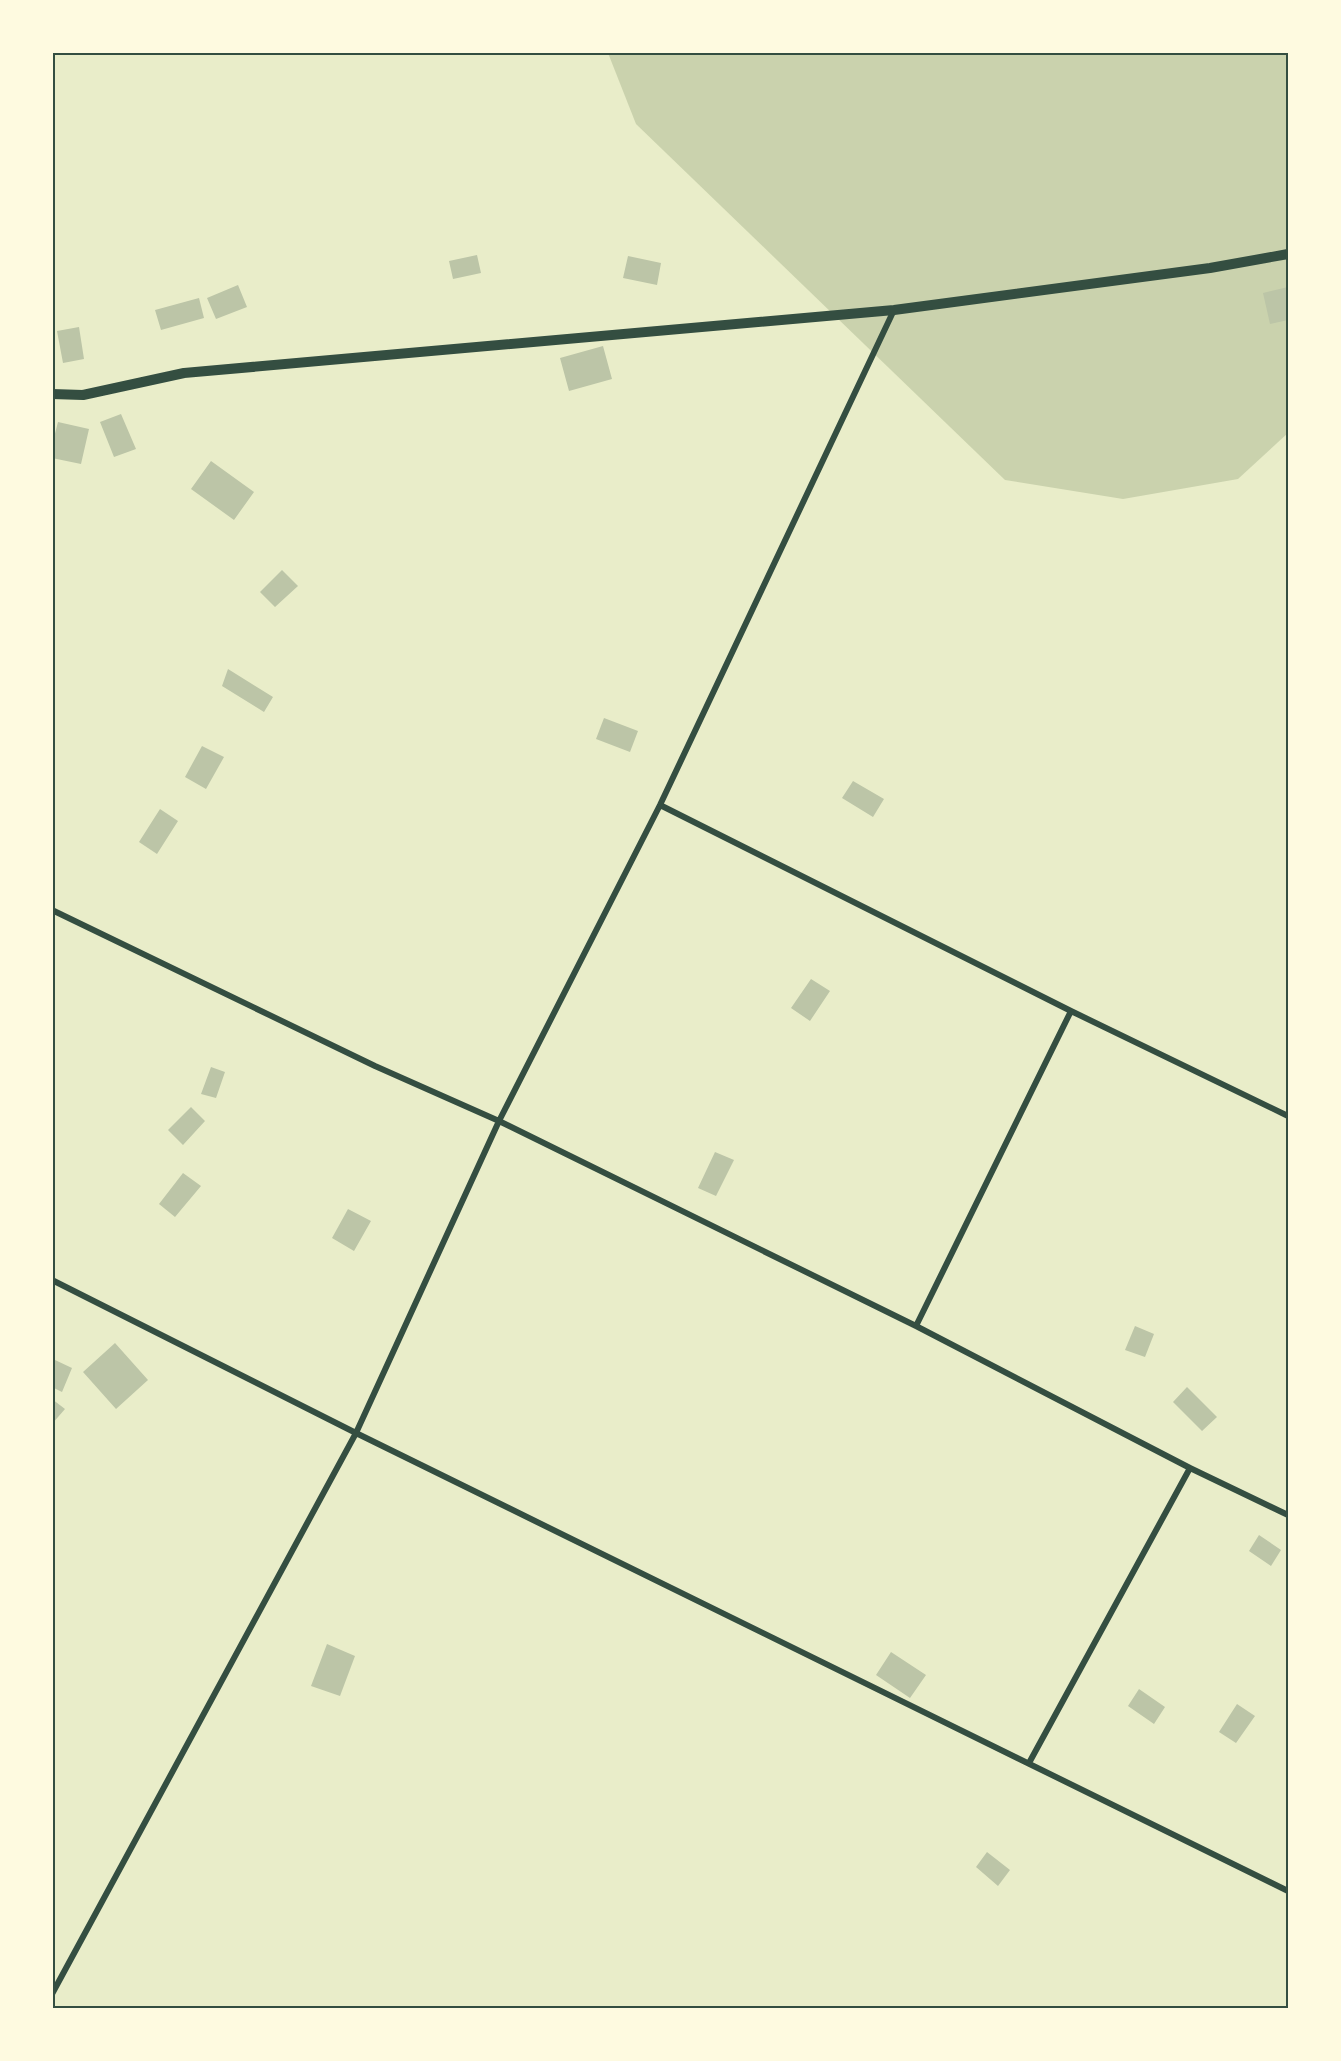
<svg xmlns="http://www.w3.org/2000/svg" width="1341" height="2061" font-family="Cabin,sans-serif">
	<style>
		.green { fill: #cad2ad }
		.building { fill: #bcc5a7 }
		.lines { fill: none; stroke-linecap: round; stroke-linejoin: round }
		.minor { stroke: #344e41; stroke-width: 6 }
		.tertiary { stroke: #344e41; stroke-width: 10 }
		.neatline { fill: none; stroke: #344e41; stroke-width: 2 }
	</style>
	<rect width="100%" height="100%" fill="#e9edc9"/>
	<path class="green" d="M608 53H1288V433L1238 479 1123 499 1005 480 636 124Z"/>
	<path class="building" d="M477 255 481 273 453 279 449 261Z
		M628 256 661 263 657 285 623 278Z
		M238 285 247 307 216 319 207 298Z
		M1288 287V320L1270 324 1263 293Z
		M199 298 204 318 161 330 155 310Z
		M79 327 84 359 63 363 57 331Z
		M603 346 612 379 569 391 560 358Z
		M121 414 136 449 114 457 100 422Z
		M58 422 89 429 81 464 52 458V445Z
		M211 461 254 492 234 520 191 489Z
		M282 570 298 586 275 607 260 592Z
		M228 669 273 697 264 712 222 686Z
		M604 718 638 731 630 752 596 739Z
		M202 746 224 757 206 789 185 777Z
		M853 781 884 799 873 817 842 798Z
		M160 809 178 821 157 854 139 842Z
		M811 979 830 991 810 1021 791 1008Z
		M211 1067 225 1072 216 1098 201 1094Z
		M191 1107 205 1121 183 1145 168 1130Z
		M715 1152 734 1160 716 1196 698 1188Z
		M183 1173 201 1186 175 1217 159 1204Z
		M348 1209 371 1221 354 1251 332 1238Z
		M1135 1326 1154 1334 1145 1357 1125 1350Z
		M115 1343 148 1380 116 1409 83 1372Z
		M55 1360 72 1368 62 1392 52 1387V1367Z
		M1187 1387 1217 1417 1202 1431 1173 1402Z
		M52 1399 65 1409 52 1424Z
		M1259 1535 1281 1550 1271 1566 1249 1551Z
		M327 1644 355 1656 340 1696 311 1686Z
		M891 1652 926 1675 910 1698 876 1675Z
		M1139 1689 1165 1707 1154 1724 1128 1706Z
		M1237 1704 1255 1716 1236 1743 1219 1732Z
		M987 1852 1010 1870 998 1886 976 1867Z"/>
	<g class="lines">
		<path class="minor" d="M660 805 1071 1011 1288 1116
			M52 910 375 1066 499 1121 916 1326 1190 1468 1288 1515
			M52 1280 356 1433 1288 1891
			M916 1326 1071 1011
			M1029 1763 1190 1468
			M52 1994 356 1433 499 1121 660 805 894 310"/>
		<path class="tertiary" d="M52 394 83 395 184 373 894 310 1210 268 1288 254"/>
	</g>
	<rect width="1341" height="2061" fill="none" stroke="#fefae0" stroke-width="108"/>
	<rect x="54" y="54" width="1233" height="1953" class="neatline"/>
</svg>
